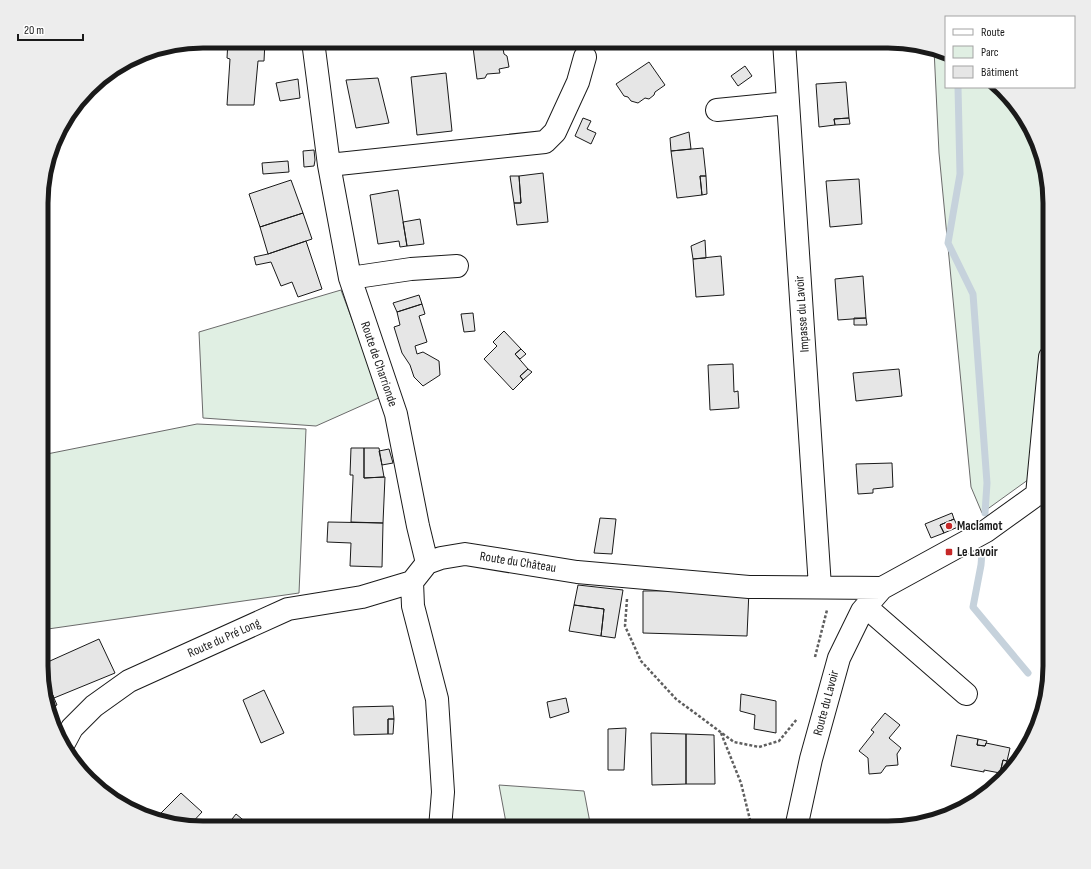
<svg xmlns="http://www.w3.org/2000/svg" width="1091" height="869" font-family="'Sofia Sans Condensed',sans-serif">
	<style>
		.green { fill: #e0efe3; stroke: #6a6a6a }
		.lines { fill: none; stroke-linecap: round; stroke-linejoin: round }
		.stream { stroke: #c6d2dc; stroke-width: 7 }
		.building { fill: #e6e6e6; stroke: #1a1a1a }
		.minor-casing { stroke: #1a1a1a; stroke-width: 24 }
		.path { stroke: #5f5f5f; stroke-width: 2.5; stroke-dasharray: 3 2; stroke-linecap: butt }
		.minor { stroke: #fff; stroke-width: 22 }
		.poi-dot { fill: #c62828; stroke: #fff; stroke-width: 1.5 }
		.labels { text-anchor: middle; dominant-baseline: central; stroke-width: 3; stroke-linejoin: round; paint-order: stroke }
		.street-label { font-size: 13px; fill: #1a1a1a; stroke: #fff }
		.poi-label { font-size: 13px; font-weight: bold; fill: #1a1a1a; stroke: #fff; text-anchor: start }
		.rim { fill: none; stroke: #1a1a1a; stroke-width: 5 }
	</style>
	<rect width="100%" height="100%" fill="#fff"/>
	<path class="green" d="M934 49 946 52V87H999L1038 141 1050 202V464L982 513 971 487 939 153Z
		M341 290 381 397 316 426 203 418 199 332Z
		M197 424 306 429 299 593 41 630 42 455Z
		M499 785 584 791 591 828H507Z"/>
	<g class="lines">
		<path class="stream" d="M958 87 960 174 948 243 973 294 987 483 985 513
			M982 553 981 565 973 607 1028 673"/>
	</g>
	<path class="building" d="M228 41H265L264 61H258L254 105H227L230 59 227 58Z
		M502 43 504 54 507 56 509 67 499 69 500 73 487 74 485 78 477 79 473 47Z
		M649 62 665 85 655 92 654 95 649 99 645 98 638 103 631 101 628 97 624 96 616 84Z
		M745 66 752 76 738 86 731 76Z
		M446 73 452 131 417 135 411 77Z
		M378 78 389 123 356 128 346 80Z
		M298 79 300 98 280 101 276 83Z
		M846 82 849 118 834 119 835 125 819 127 816 84Z
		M583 118 591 121 587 129 596 133 591 144 575 136Z
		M849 118 850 124 835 125 834 119Z
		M689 132 691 149 671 151 670 138Z
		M703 148 706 176H700L702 195 677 198 671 151Z
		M314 150 315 160 314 166 304 167 303 151Z
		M288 161 289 172 263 174 262 163Z
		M543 173 548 222 517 225 514 203H521L519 176Z
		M510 176H519L521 203H514Z
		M700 176H706L707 194 702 195Z
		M859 179 862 224 830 227 826 181Z
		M291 180 303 213 260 227 249 194Z
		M398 190 407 246 400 247 399 241 378 244 370 195Z
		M303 213 312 239 268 254 260 227Z
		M420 219 424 244 407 246 403 222Z
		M705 240 706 258 693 259 691 246Z
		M306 241 322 289 298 297 292 282 281 286 271 262 256 265 254 257 268 254Z
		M721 256 724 295 696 297 693 259Z
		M863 276 866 318 838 320 835 279Z
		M419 295 422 304 397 312 393 303Z
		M422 304 425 314 419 316 427 342 415 346 417 354 423 352 439 361 440 375 423 386 414 377 410 365 402 353 394 327 400 325 397 312Z
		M473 313 475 331 464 332 461 314Z
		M854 318H866L867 325H854Z
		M504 331 521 349 515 354 528 369 520 376 523 380 513 390 484 359 497 346 493 342Z
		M521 349 526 354 520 359 515 354Z
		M733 364 734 392 738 391 739 408 710 410 708 365Z
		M528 369 532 372 523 380 520 376Z
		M899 369 902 396 856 401 853 373Z
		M351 448H364V478L385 477 383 523 351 522 353 478V475H350Z
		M364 448H379L384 477 364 478Z
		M389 449 393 463 382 465 379 451Z
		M892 463 893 487 873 489V493L858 494 856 464Z
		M952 513 954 519 940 525 944 533 931 538 925 524Z
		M600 518 616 519 612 554 594 553Z
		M954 519 958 527 944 533 940 525Z
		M328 522 383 523 382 567 350 566 351 543 327 542Z
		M578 585 623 590 615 638 601 636 604 609 574 605Z
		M749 590 747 636 643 633V591Z
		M574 605 604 609 601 636 569 631Z
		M99 639 115 673 54 698 41 668V665Z
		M45 677 57 705 50 708 42 678Z
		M264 690 284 733 261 743 243 700Z
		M741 694 776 701V733L754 729 755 715 740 711Z
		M566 698 569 712 550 718 547 702Z
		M393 706 394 719H388V734L354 735 353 707Z
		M885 713 900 725 889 738 901 748 897 754 898 765 886 766 881 773 869 774 868 758 859 751 874 732 871 730Z
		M388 719H394L393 734H388Z
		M626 728 624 770H608V729Z
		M651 733 686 734V784L652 785Z
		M686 734 714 735 715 784H686Z
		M957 735 978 739 977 745 985 746 986 743 1010 748 1007 761 1003 760 1000 773 984 770V772L951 766Z
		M978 739 987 741 985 746 977 745Z
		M1003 760 1007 761 1005 774 1000 773Z
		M181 793 202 812 188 827 155 819Z
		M236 814 253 828H225Z"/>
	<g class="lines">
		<defs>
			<path id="minor" d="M313 41 329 165 350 278 396 414 418 526 427 563
				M784 41 820 587
				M717 110 788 103
				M329 165 545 142 555 132 578 82 585 57
				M350 278 411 269 457 266
				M1037 495 1050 357
				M866 607 966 694
				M63 745 72 728 94 706 129 681 288 609 362 597 412 582
				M440 828 443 792 437 699 413 606 412 582 427 563 441 558 465 554 577 572 749 587 882 588
				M796 828 811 759 839 658 862 611 882 588 986 531 1050 485"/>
		</defs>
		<use href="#minor" class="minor-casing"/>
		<path class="path" d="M627 599 625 626 641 661 676 699 734 742 759 747 779 741 797 719
			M815 657 827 610
			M721 733 741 783 752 828"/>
		<use href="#minor" class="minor"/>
	</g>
	<g class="poi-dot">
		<circle cx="949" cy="526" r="4"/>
		<rect x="945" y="548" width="8" height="8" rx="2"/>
	</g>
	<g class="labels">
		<g class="street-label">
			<text transform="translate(802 314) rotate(-94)">Impasse du Lavoir</text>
			<text transform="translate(379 364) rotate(71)">Route de Charrionde</text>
			<text transform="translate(518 562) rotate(9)">Route du Château</text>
			<text transform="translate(224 638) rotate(-24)">Route du Pré Long</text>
			<text transform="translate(826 703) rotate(-75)">Route du Lavoir</text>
		</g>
		<g class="poi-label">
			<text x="957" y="526">Maclamot</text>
			<text x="957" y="552">Le Lavoir</text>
		</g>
	</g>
	<path d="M0 0H1091V869H0ZM203 48H888A155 155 0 0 1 1043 203V666A155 155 0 0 1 888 821H203A155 155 0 0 1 48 666V203A155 155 0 0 1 203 48Z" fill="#ededed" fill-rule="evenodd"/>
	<path class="rim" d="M203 48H888A155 155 0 0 1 1043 203V666A155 155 0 0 1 888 821H203A155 155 0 0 1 48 666V203A155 155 0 0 1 203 48Z"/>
	<rect x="945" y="16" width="130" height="72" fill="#ffffff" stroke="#a3a3a3"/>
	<rect x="953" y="29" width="20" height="6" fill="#ffffff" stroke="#a3a3a3"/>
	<text x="981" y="36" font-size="12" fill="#1a1a1a">Route</text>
	<rect x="953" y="46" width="20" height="12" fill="#e0efe3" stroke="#a3a3a3"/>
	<text x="981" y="56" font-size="12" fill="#1a1a1a">Parc</text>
	<rect x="953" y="66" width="20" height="12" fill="#e6e6e6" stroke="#a3a3a3"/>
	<text x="981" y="76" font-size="12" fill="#1a1a1a">Bâtiment</text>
	<path d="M18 34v6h65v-6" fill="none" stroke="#1a1a1a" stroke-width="2"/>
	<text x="24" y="34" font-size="12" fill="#1a1a1a" stroke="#ffffff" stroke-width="3" paint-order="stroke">20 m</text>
</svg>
